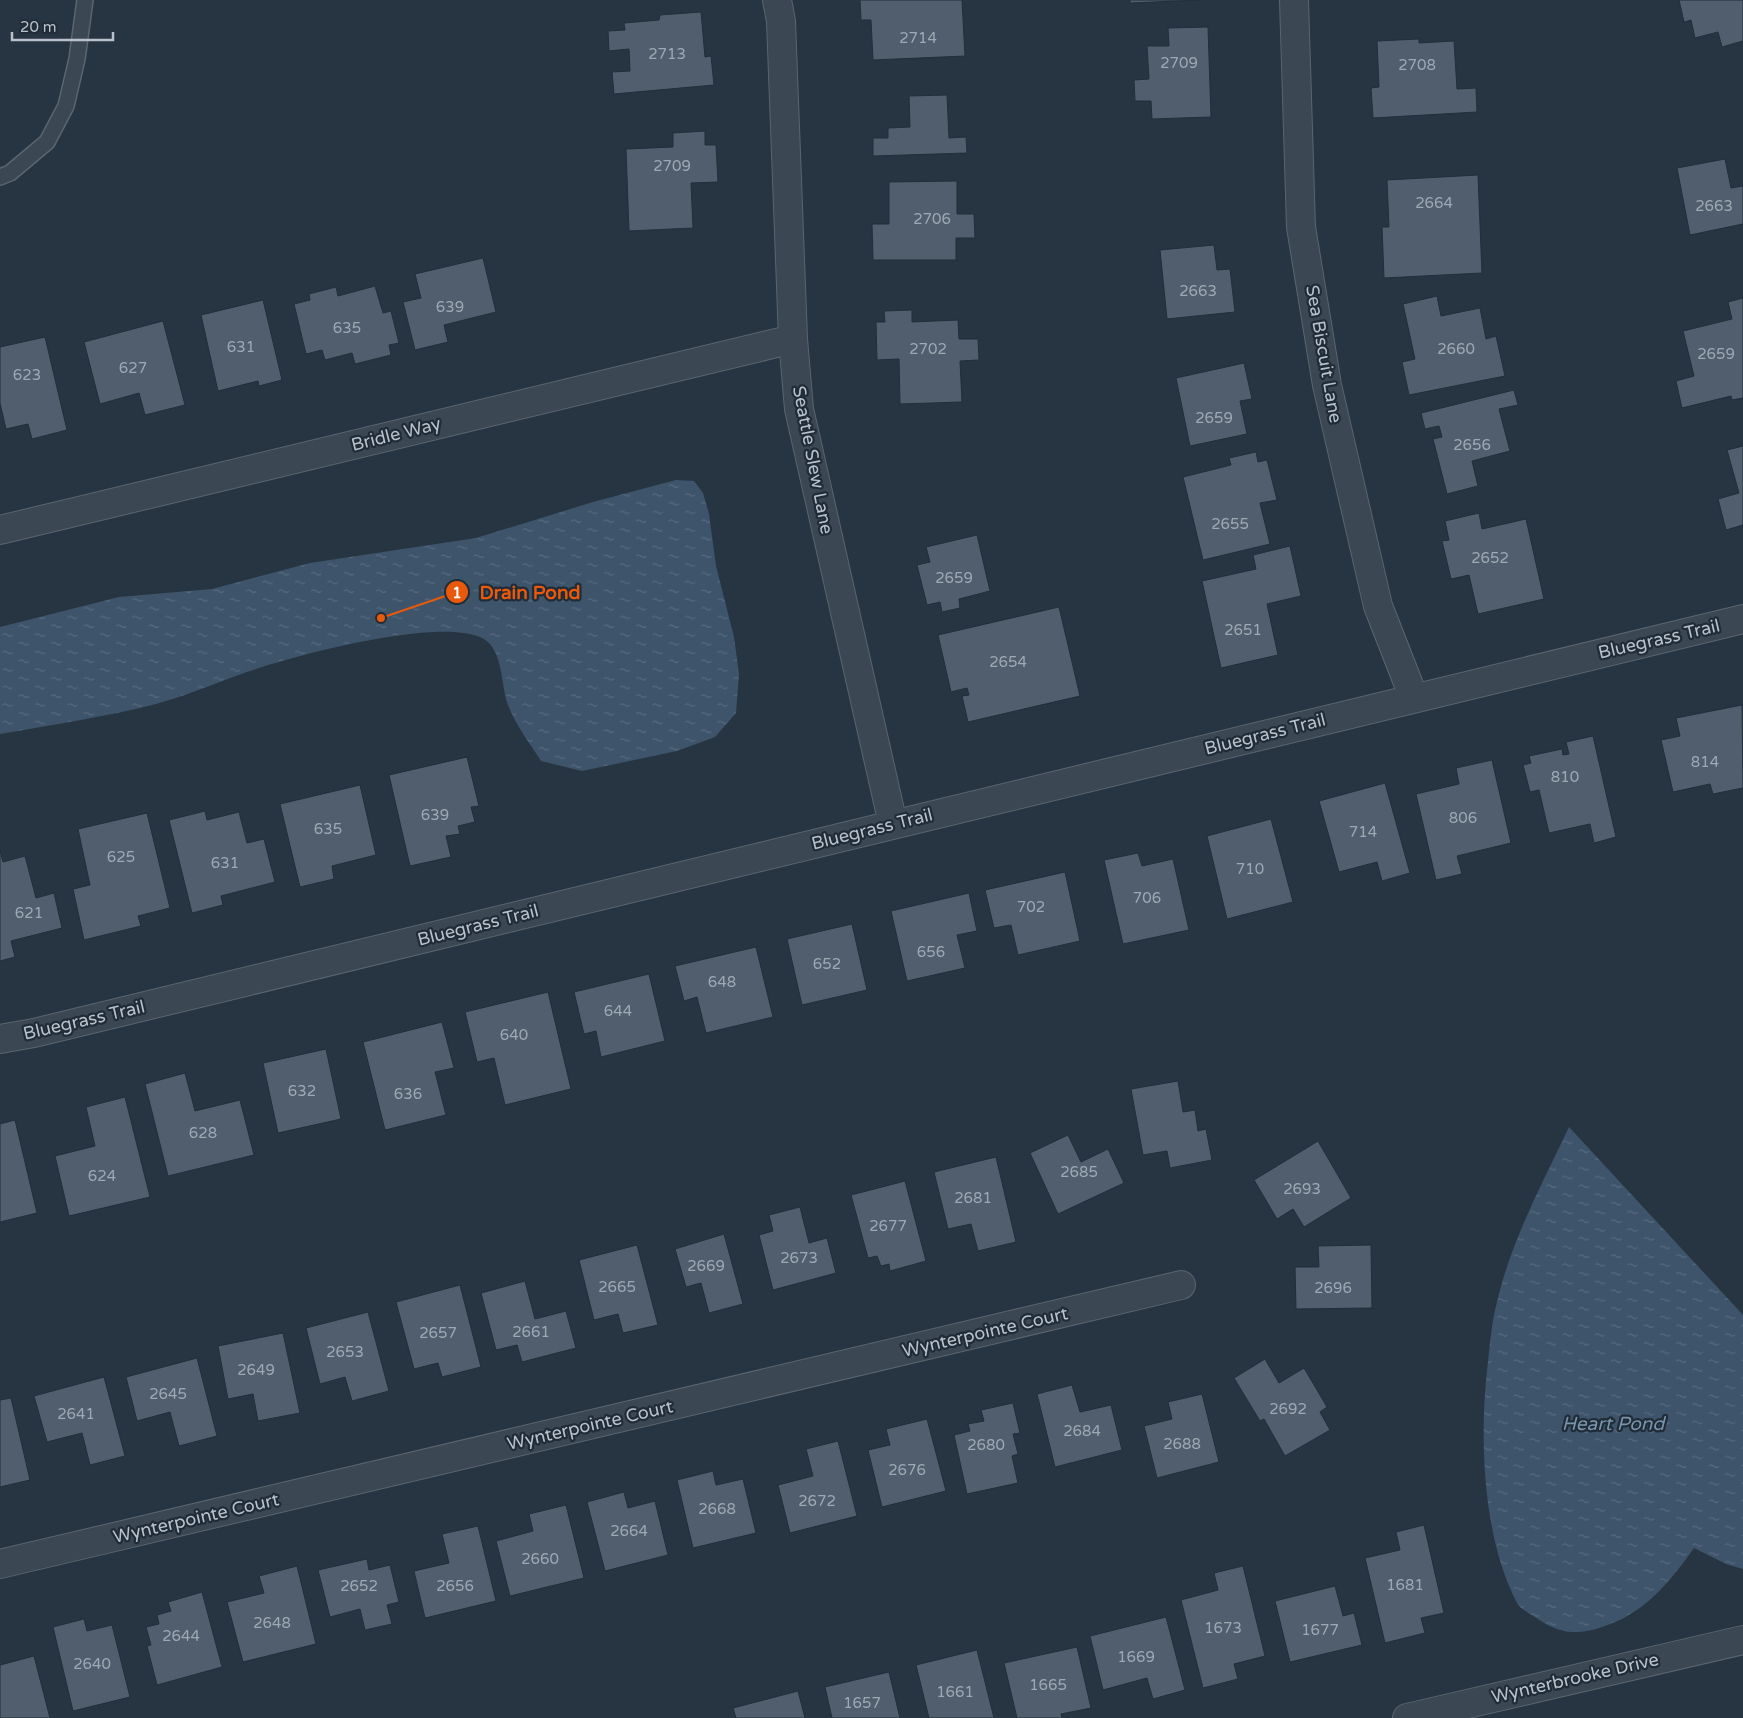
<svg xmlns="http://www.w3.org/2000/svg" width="1743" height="1718" font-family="'Varela Round',sans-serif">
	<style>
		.water { fill: url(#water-ripples) }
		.building { fill: #505e6d; stroke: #222e39 }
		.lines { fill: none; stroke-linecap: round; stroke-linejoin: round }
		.lane-casing { stroke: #5a656f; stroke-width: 18 }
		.street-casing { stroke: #5a656f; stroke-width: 30 }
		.lane { stroke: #3b4752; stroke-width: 15 }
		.street { stroke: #3b4752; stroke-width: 28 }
		.labels { text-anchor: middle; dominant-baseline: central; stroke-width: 4.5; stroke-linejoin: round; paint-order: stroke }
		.number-label { font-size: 15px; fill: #9fa9b4 }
		.street-label { font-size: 18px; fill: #b9c2cc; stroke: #202c37 }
		.water-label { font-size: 19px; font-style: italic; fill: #7995ae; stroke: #202c37 }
		.leader { fill: none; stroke: #e8590c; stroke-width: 2 }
		.callout-dot { fill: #e8590c; stroke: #202c37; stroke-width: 2 }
		.mark-label { font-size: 15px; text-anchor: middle; font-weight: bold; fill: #fff }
		.callout-label { font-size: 19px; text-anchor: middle; font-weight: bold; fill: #e8590c; stroke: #202c37; stroke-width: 4.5; stroke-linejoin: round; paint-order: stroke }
	</style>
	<defs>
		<pattern id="water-ripples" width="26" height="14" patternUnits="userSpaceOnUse" patternTransform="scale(1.25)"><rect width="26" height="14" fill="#3d546b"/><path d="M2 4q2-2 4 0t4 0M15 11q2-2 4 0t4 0" fill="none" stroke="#576b7f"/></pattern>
	</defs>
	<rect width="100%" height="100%" fill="#273542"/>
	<path class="water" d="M676 480 694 481 703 493 709 514 716 566 734 637 739 674 736 713 715 737 677 751 582 771 541 761C529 742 514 723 507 702 501 683 503 651 484 639 444 616 301 654 256 669 222 680 190 695 156 704 104 717 52 725 0 734V627L119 597 212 589 310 563 476 538 593 502Z
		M1569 1127 1743 1315V1569L1726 1564 1694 1548C1669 1583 1644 1614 1602 1627 1580 1635 1561 1634 1541 1621 1534 1616 1521 1610 1517 1603 1482 1536 1479 1436 1488 1362 1490 1342 1492 1321 1497 1302 1511 1241 1542 1184 1569 1127Z"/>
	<path class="building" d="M860 0H962L965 56 873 60 871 20H861Z
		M1130 0H1201L1130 3Z
		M1679 0H1743V41L1722 47 1718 32 1695 38 1691 20 1684 22Z
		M701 12 705 57 711 56 714 85 614 94 612 72 630 71 629 49 609 51 608 31 625 30 624 23 659 20 660 15Z
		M1208 27 1211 117 1152 119 1151 101H1135L1134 80 1149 79 1147 46H1169L1168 28Z
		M1419 39V43L1454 41 1457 89 1476 88 1477 112 1373 118 1371 88 1379 87 1377 41Z
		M947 95 949 138 966 137 967 153 873 156V138H888V128L910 127 909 96Z
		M705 131V145H716L718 182 691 183 693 228 629 231 626 149 673 147V133Z
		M1725 159 1731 188 1743 186V224L1690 235 1677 168Z
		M1478 175 1482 273 1384 278 1382 227H1389L1387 180Z
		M957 181V214H974L975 238H956V260H873L872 224H889V182Z
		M1214 245 1217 270 1230 269 1235 312 1167 319 1160 250Z
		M483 258 496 312 444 325 448 342 415 350 403 302 421 298 415 274Z
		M375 286 383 313 391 311 399 343 389 345 391 355 355 364 352 353 325 360 322 350 306 354 294 304 310 300 309 294 336 287 338 296Z
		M1437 296 1441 316 1480 308 1486 339 1496 336 1505 376 1409 395 1402 362 1415 359 1403 304Z
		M1743 298V398L1732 400 1731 396 1682 408 1676 381 1694 376 1683 331 1732 319 1728 302Z
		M263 300 282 380 259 386 258 381 218 391 201 315Z
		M912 310V322L958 320 959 339H978L979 360 960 361 962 402 900 404 899 359 877 360 876 322H885L884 311Z
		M163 321 185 405 145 415 139 393 100 404 84 342Z
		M45 337 67 430 32 439 28 424 6 429 0 403V347Z
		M1244 363 1252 399 1240 401 1247 434 1190 446 1176 378Z
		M1514 390 1518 405 1499 409 1510 451 1472 461 1478 486 1447 494 1433 439 1442 437 1439 426 1425 429 1421 413Z
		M1743 446V525L1726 530 1718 499 1739 493 1727 450Z
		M1256 452 1258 462 1267 460 1277 500 1260 503 1270 544 1203 560 1183 477 1231 465 1229 458Z
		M1479 513 1482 529 1526 519 1544 599 1478 614 1469 575 1451 579 1442 541 1449 540 1445 521Z
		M977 535 990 591 959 599 960 608 942 612 940 602 927 605 917 565 930 562 926 547Z
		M1290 546 1301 596 1267 604 1278 655 1221 668 1202 581 1256 569 1253 555Z
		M1059 607 1080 696 968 722 962 696 969 695 967 688 951 692 938 635Z
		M1742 705 1743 788 1713 794 1710 784 1673 792 1661 740 1680 736 1676 718Z
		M1593 736 1616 837 1594 843 1590 824 1549 833 1539 790 1530 792 1523 765 1531 763 1529 756 1562 749 1563 755 1569 754 1566 742Z
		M467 757 479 806 471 807 475 822 458 826 460 834 446 836 451 857 410 866 389 775Z
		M1492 760 1511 843 1457 856 1462 874 1436 880 1416 794 1459 784 1456 768Z
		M1385 783 1410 873 1382 881 1377 862 1339 872 1319 801Z
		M360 785 376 855 332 866 334 879 300 887 280 804Z
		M205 811 207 820 239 812 247 843 264 839 275 882 221 896 223 905 192 913 169 820Z
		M147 813 170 908 138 916 141 926 84 940 73 889 90 885 78 829Z
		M1271 819 1293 902 1227 919 1207 836Z
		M0 850 3 862 25 856 36 898 54 893 62 928 11 941 15 957 0 961Z
		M1138 853 1142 866 1173 859 1189 930 1123 944 1104 860Z
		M1065 872 1080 941 1018 955 1011 925 994 928 985 890Z
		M969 893 977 931 957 935 965 968 907 981 891 911Z
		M852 924 867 990 802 1005 787 939Z
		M756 947 773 1017 706 1033 697 997 684 1001 675 966Z
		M649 974 665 1041 601 1057 596 1031 584 1034 574 992Z
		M548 992 571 1089 505 1105 494 1058 477 1062 465 1012Z
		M442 1022 454 1068 435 1072 446 1115 385 1130 363 1042Z
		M326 1049 341 1119 278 1133 263 1063Z
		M185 1073 195 1111 240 1100 254 1155 168 1176 145 1084Z
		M1178 1081 1183 1112 1195 1110 1198 1131 1206 1129 1212 1160 1170 1168 1167 1151 1143 1155 1131 1089Z
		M125 1097 150 1197 69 1216 55 1156 95 1146 86 1107Z
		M15 1120 37 1213 0 1222V1124Z
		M1068 1135 1081 1162 1108 1149 1124 1183 1058 1214 1030 1153Z
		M1318 1141 1351 1198 1304 1227 1293 1209 1277 1219 1254 1180Z
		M996 1157 1016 1242 978 1251 971 1224 948 1229 934 1172Z
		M905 1181 926 1261 890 1271 889 1264 881 1266 877 1256 868 1258 851 1195Z
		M800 1207 809 1243 827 1238 836 1273 773 1290 759 1235 773 1231 769 1215Z
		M724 1234 743 1304 709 1313 701 1283 686 1287 675 1249Z
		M637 1245 658 1325 623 1333 618 1314 594 1320 579 1260Z
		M1371 1245 1372 1308 1296 1309 1295 1267H1319L1318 1246Z
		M525 1281 535 1319 566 1311 576 1348 522 1362 517 1345 496 1350 481 1293Z
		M460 1285 481 1367 442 1377 438 1363 414 1369 396 1302Z
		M368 1312 389 1391 352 1401 345 1377 320 1384 306 1328Z
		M283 1333 300 1413 258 1421 253 1394 228 1399 218 1346Z
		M197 1358 217 1436 179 1446 170 1412 137 1421 126 1377Z
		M1265 1359 1279 1383 1304 1368 1327 1407 1320 1412 1330 1430 1285 1456 1264 1419 1260 1421 1234 1378Z
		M104 1377 125 1456 90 1465 82 1433 47 1442 34 1396Z
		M1072 1385 1080 1412 1111 1405 1122 1450 1055 1467 1037 1394Z
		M1202 1394 1219 1462 1157 1478 1144 1426 1172 1419 1168 1402Z
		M11 1398 30 1480 0 1487V1400Z
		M1013 1403 1020 1433 1013 1434 1018 1454 1012 1456 1018 1483 967 1494 954 1435 970 1431 968 1424 984 1421 981 1410Z
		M927 1419 946 1491 882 1507 868 1450 890 1445 886 1429Z
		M838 1441 857 1516 790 1533 778 1485 813 1476 806 1449Z
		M713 1471 716 1485 743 1479 756 1533 693 1548 677 1480Z
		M624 1492 628 1508 655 1501 668 1555 605 1571 587 1502Z
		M566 1505 584 1578 510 1596 496 1541 533 1531 529 1514Z
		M1424 1525 1444 1613 1421 1618 1425 1633 1385 1643 1365 1558 1400 1550 1396 1532Z
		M478 1526 496 1601 425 1618 414 1571 449 1563 442 1534Z
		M367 1559 369 1570 390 1565 399 1602 387 1605 392 1624 365 1630 360 1609 330 1617 318 1570Z
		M297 1566 316 1644 243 1662 227 1602 264 1593 259 1576Z
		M1243 1566 1265 1656 1234 1664 1238 1679 1203 1688 1181 1600 1218 1590 1214 1573Z
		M1335 1586 1343 1616 1354 1613 1362 1645 1290 1662 1275 1601Z
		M202 1592 222 1667 157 1685 147 1646 151 1645 146 1627 159 1624 157 1615 171 1611 168 1602Z
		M1166 1617 1185 1690 1153 1699 1147 1678 1103 1690 1090 1636Z
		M84 1619 87 1631 112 1625 130 1697 73 1711 53 1627Z
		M1077 1647 1091 1708 1061 1714 1062 1718H1017L1004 1663Z
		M977 1650 994 1718H929L916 1665Z
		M34 1656 50 1718H0V1665Z
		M889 1672 900 1718H832L825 1687Z
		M798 1691 805 1718H736L733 1708Z"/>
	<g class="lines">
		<defs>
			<path id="lane" d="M0 177 10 173 47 142 66 106 77 59 85 0"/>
			<path id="street" d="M777 0 781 21 793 339 799 409 893 824
				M1294 0 1301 227 1327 385 1378 606 1414 698
				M0 530 793 339
				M0 1039 34 1033 1743 619
				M0 1564 1181 1285
				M1407 1718 1743 1640"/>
		</defs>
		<use href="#lane" class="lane-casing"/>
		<use href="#street" class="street-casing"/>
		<use href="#lane" class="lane"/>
		<use href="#street" class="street"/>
	</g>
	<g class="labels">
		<g class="number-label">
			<text x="918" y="38">2714</text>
			<text x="667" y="54">2713</text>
			<text x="1179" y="63">2709</text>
			<text x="1417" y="65">2708</text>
			<text x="672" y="166">2709</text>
			<text x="1434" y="203">2664</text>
			<text x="1714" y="206">2663</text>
			<text x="932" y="219">2706</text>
			<text x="1198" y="291">2663</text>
			<text x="450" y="307">639</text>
			<text x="347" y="328">635</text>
			<text x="241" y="347">631</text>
			<text x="928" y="349">2702</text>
			<text x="1456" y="349">2660</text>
			<text x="1716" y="354">2659</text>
			<text x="133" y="368">627</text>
			<text x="27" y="375">623</text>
			<text x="1214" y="418">2659</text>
			<text x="1472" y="445">2656</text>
			<text x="1230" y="524">2655</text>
			<text x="1490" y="558">2652</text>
			<text x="954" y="578">2659</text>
			<text x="1243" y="630">2651</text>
			<text x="1008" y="662">2654</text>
			<text x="1705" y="762">814</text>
			<text x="1565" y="777">810</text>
			<text x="435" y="815">639</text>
			<text x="1463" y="818">806</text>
			<text x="328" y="829">635</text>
			<text x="1363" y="832">714</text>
			<text x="121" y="857">625</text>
			<text x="225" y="863">631</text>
			<text x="1250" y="869">710</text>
			<text x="1147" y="898">706</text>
			<text x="1031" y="907">702</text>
			<text x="29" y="913">621</text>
			<text x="931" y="952">656</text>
			<text x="827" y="964">652</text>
			<text x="722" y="982">648</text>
			<text x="618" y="1011">644</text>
			<text x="514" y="1035">640</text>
			<text x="302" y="1091">632</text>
			<text x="408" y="1094">636</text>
			<text x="203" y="1133">628</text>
			<text x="1079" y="1172">2685</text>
			<text x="102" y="1176">624</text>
			<text x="1302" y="1189">2693</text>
			<text x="973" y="1198">2681</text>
			<text x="888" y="1226">2677</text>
			<text x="799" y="1258">2673</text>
			<text x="706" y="1266">2669</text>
			<text x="617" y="1287">2665</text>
			<text x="1333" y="1288">2696</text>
			<text x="531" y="1332">2661</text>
			<text x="438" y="1333">2657</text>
			<text x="345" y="1352">2653</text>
			<text x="256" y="1370">2649</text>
			<text x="168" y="1394">2645</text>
			<text x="1288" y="1409">2692</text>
			<text x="76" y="1414">2641</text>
			<text x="1082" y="1431">2684</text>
			<text x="1182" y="1444">2688</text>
			<text x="986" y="1445">2680</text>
			<text x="907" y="1470">2676</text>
			<text x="817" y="1501">2672</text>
			<text x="717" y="1509">2668</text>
			<text x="629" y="1531">2664</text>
			<text x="540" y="1559">2660</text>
			<text x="1405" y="1585">1681</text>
			<text x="359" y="1586">2652</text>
			<text x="455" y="1586">2656</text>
			<text x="272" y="1623">2648</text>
			<text x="1223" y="1628">1673</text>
			<text x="1320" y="1630">1677</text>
			<text x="181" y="1636">2644</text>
			<text x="1136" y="1657">1669</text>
			<text x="92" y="1664">2640</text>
			<text x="1048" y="1685">1665</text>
			<text x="955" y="1692">1661</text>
			<text x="862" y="1703">1657</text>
		</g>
		<g class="street-label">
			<text transform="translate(1324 354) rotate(80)">Sea Biscuit Lane</text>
			<text transform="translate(396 434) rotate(-14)">Bridle Way</text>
			<text transform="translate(813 460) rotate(79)">Seattle Slew Lane</text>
			<text transform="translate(1659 639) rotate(-13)">Bluegrass Trail</text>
			<text transform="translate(1265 734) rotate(-14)">Bluegrass Trail</text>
			<text transform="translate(872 829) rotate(-14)">Bluegrass Trail</text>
			<text transform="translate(478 925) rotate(-14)">Bluegrass Trail</text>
			<text transform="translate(84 1020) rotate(-13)">Bluegrass Trail</text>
			<text transform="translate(985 1332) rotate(-13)">Wynterpointe Court</text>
			<text transform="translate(590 1425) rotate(-13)">Wynterpointe Court</text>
			<text transform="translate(196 1518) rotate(-13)">Wynterpointe Court</text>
			<text transform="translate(1575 1678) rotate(-13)">Wynterbrooke Drive</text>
		</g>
		<g class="water-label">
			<text x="1613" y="1424">Heart Pond</text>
		</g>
	</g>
	<path class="leader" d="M381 618L457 592"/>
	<g class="callout-dot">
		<circle cx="381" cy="618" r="5"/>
		<circle cx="457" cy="592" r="12"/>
	</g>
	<g class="mark-label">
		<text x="457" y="598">1</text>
	</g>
	<g class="callout-label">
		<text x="530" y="599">Drain Pond</text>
	</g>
	<path d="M12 32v8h101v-8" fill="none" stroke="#b9c2cc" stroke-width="2.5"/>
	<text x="20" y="32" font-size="15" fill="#b9c2cc" stroke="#202c37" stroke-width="4" paint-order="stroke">20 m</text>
</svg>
